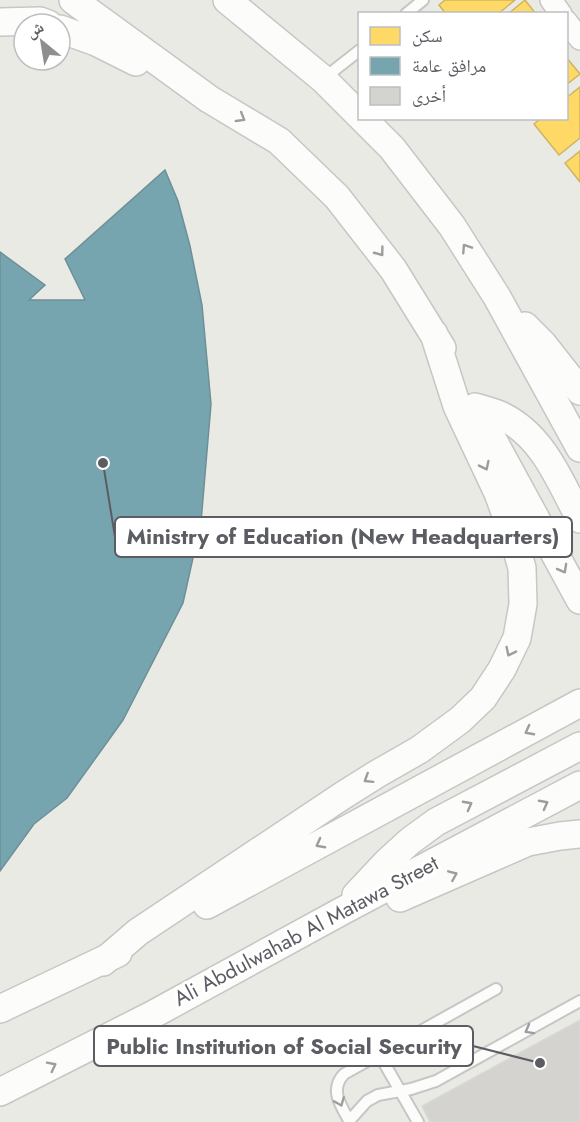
<svg xmlns="http://www.w3.org/2000/svg" width="580" height="1122" font-family="Jost,'Noto Naskh Arabic',sans-serif">
	<style>
		.homes { fill: #ffd966; stroke: #ceb465; stroke-width: 1.5 }
		.public { fill: #76a5af; stroke: #6e8f98; stroke-width: 1.5 }
		.building { fill: #d4d3d0; stroke: #d9d9d4; stroke-width: 1.5 }
		.lines { fill: none; stroke-linecap: round; stroke-linejoin: round }
		.service-casing { stroke: #c6c6c6; stroke-width: 14 }
		.minor-casing { stroke: #c6c6c6; stroke-width: 24 }
		.tertiary-casing { stroke: #c6c6c6; stroke-width: 30 }
		.service { stroke: #fcfcfb; stroke-width: 10 }
		.minor { stroke: #fcfcfb; stroke-width: 21 }
		.tertiary { stroke: #fcfcfb; stroke-width: 27 }
		.oneway { stroke: #9b9d9f }
		.labels { text-anchor: middle; dominant-baseline: central; stroke-width: 6; stroke-linejoin: round; paint-order: stroke }
		.street-label { font-size: 21px; fill: #5b5d62; stroke: #fff }
		.leader { fill: none; stroke: #5b5d62; stroke-width: 2 }
		.callout-dot { fill: #5b5d62; stroke: #fff; stroke-width: 2 }
		.callout { fill: #fff; stroke: #5b5d62; stroke-width: 2 }
		.callout-label { font-size: 22px; text-anchor: middle; font-weight: bold; fill: #5b5d62 }
	</style>
	<rect width="100%" height="100%" fill="#eaeae5"/>
	<path class="homes" d="M445 0H515L498 14H446L439 5Z
		M525 0 536 14H508Z
		M566 57 580 74 566 85Z
		M580 87V138L559 155 534 124 541 118H566V98Z
		M580 151V182L565 163Z"/>
	<path class="public" d="M165 170 178 201 190 246 202 305 211 404 201 522 183 603 123 720 67 798 34 824 0 871V252L45 285 29 300H85L65 259Z"/>
	<path class="building" d="M580 1020V1122H430L422 1106Z"/>
	<g class="lines">
		<defs>
			<path id="service" d="M406 14 423 0
				M323 79 360 50
				M379 1054 418 1122
				M349 1121 367 1101 378 1095 411 1089 436 1081 580 1001
				M350 1122C341 1106 329 1090 344 1074L496 989"/>
			<path id="minor" d="M551 0 561 14
				M566 21 580 39"/>
			<path id="tertiary" d="M73 0 209 99 279 141 337 197 393 269 442 348
				M227 0 323 79 360 116
				M0 22 40 21 48 24
				M60 29 96 42 136 62
				M362 118 392 148 452 226 497 297 580 448
				M525 326 543 344 580 391
				M475 407C484 410 494 412 502 416 543 436 560 481 580 519
				M481 418 580 600
				M356 895 387 862 410 841 436 822 580 746
				M400 898 528 842 560 836 580 834
				M207 905 580 703
				M103 962 138 932 342 796 377 774 419 750 460 720 483 698 502 669 517 638 523 604 522 568 511 529 498 493 457 406 434 334
				M0 1009 118 953
				M0 1092 152 1015 344 910 580 785"/>
		</defs>
		<use href="#service" class="service-casing"/>
		<use href="#minor" class="minor-casing"/>
		<use href="#tertiary" class="tertiary-casing"/>
		<use href="#service" class="service"/>
		<use href="#minor" class="minor"/>
		<use href="#tertiary" class="tertiary"/>
	</g>
	<defs><path id="oneway-chevron" d="M-2-3.5L2.5 0L-2 3.5" fill="none" stroke-width="1.6" stroke-linecap="round" stroke-linejoin="round" transform="scale(1.5)"/></defs>
	<g class="oneway">
		<use href="#oneway-chevron" transform="translate(241 118) rotate(31)"/>
		<use href="#oneway-chevron" transform="translate(466 248) rotate(-123)"/>
		<use href="#oneway-chevron" transform="translate(380 252) rotate(53)"/>
		<use href="#oneway-chevron" transform="translate(485 466) rotate(64)"/>
		<use href="#oneway-chevron" transform="translate(563 569) rotate(61)"/>
		<use href="#oneway-chevron" transform="translate(510 652) rotate(116)"/>
		<use href="#oneway-chevron" transform="translate(529 731) rotate(152)"/>
		<use href="#oneway-chevron" transform="translate(368 779) rotate(148)"/>
		<use href="#oneway-chevron" transform="translate(544 804) rotate(-28)"/>
		<use href="#oneway-chevron" transform="translate(468 805) rotate(-28)"/>
		<use href="#oneway-chevron" transform="translate(320 844) rotate(152)"/>
		<use href="#oneway-chevron" transform="translate(453 875) rotate(-23)"/>
		<use href="#oneway-chevron" transform="translate(529 1030) rotate(151)"/>
		<use href="#oneway-chevron" transform="translate(52 1066) rotate(-27)"/>
		<use href="#oneway-chevron" transform="translate(340 1102) rotate(68)"/>
	</g>
	<g class="labels">
		<g class="street-label">
			<text transform="translate(306 931) rotate(-28)">Ali Abdulwahab Al Matawa Street</text>
		</g>
	</g>
	<path class="leader" d="M103 463L115 537M540 1063L473 1046"/>
	<g class="callout-dot">
		<circle cx="103" cy="463" r="6"/>
		<circle cx="540" cy="1063" r="6"/>
	</g>
	<g class="callout">
		<rect x="115" y="517" width="457" height="40" rx="6"/>
		<rect x="94" y="1026" width="379" height="40" rx="6"/>
	</g>
	<g class="callout-label">
		<text x="343" y="544">Ministry of Education (New Headquarters)</text>
		<text x="284" y="1054">Public Institution of Social Security</text>
	</g>
	<rect x="358" y="12" width="210" height="108" fill="#ffffff" stroke="#bdbec0" stroke-width="1.5"/>
	<rect x="370" y="27" width="30" height="18" fill="#ffd966" stroke="#bdbec0" stroke-width="1.5"/>
	<text x="412" y="42" font-size="18" fill="#5b5d62">سكن</text>
	<rect x="370" y="57" width="30" height="18" fill="#76a5af" stroke="#bdbec0" stroke-width="1.5"/>
	<text x="412" y="72" font-size="18" fill="#5b5d62">مرافق عامة</text>
	<rect x="370" y="87" width="30" height="18" fill="#d4d3d0" stroke="#bdbec0" stroke-width="1.5"/>
	<text x="412" y="102" font-size="18" fill="#5b5d62">أخرى</text>
	<g transform="translate(42 42) rotate(330)"><circle r="28" fill="#ffffff" stroke="#bdbec0" stroke-width="1.5"/>
	<path d="M0-4.5L10 22L0 15L-10 22Z" fill="#8d8e90"/>
	<text y="-9" font-size="16" font-weight="bold" text-anchor="middle" fill="#5b5d62">ش</text>
	</g>
</svg>
